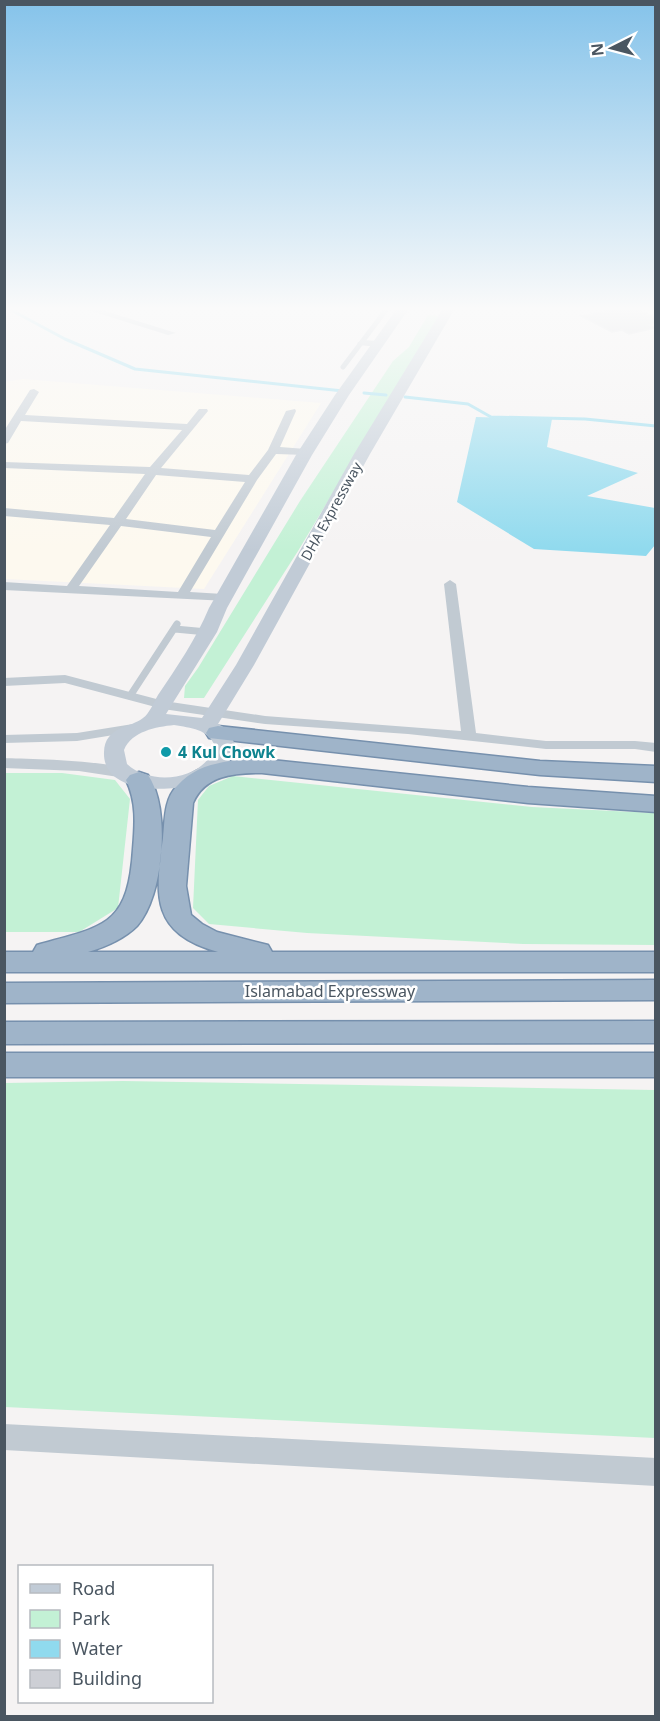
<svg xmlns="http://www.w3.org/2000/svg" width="660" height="1721" font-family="'Noto Sans',sans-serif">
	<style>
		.commercial { fill: #fdf9ef }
		.green { fill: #c3f1d5 }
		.water { fill: #90daee }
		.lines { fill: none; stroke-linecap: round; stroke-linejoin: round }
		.stream { stroke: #90daee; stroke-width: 3 }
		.building { fill: #cdcfd5; stroke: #d7d9de; stroke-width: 1.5 }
		.trunk-casing { stroke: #7690ad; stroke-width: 3 }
		.service-far1 { stroke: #c1cad2; stroke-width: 5 }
		.service { stroke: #c1cad2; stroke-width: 7 }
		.minor { fill: #c1cad2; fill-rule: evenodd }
		.tertiary { fill: #c1cad2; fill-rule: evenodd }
		.secondary { fill: #c1cbd6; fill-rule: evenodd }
		.trunk { fill: #9fb4c9; fill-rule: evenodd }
		.culture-dot { fill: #0f9aa8; stroke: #fff; stroke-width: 2 }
		.labels { text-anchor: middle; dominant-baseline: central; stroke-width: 5; stroke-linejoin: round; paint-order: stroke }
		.far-street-label { font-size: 14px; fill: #4a5661; stroke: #fff }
		.culture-label { font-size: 16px; font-weight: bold; fill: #0d838f; stroke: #fff; text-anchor: start }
		.street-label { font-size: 16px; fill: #4a5661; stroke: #fff }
	</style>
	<rect width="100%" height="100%" fill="#f5f3f3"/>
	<path class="commercial" d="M23 379 321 403 204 589 5 579 4 382Z"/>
	<path class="green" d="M428 315 439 316 298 551 204 698H184L185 686 198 668 300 501 393 361 409 347Z
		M5 773H62L115 780 130 799 118 908 79 932H5Z
		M233 776 532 807 655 813V945L523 944 307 933 209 924 193 908 198 800 209 786Z
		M123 1081 655 1090V1438L5 1407V1083Z"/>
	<path class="water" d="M476 417 552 419 547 447 638 473 587 496 655 508V545L646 556 534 549 457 502Z"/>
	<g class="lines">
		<path class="stream" d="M11 310 65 339 135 369 343 391
			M364 393 386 395
			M405 397 468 404 491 417 585 419 656 426"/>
	</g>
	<path class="building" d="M611 310H639L656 318V323L649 325 655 328 629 334 622 330 612 332 581 316Z"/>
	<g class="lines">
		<defs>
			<path id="trunk" d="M218 726 540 761 656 766V782L540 775 209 738 206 733 209 728Z
				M242 759H262L528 787 656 796V812L528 803 262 773C234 773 205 775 193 803L186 886 191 915 202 924 217 932 268 945 272 952H656V972H4V952H33L37 945C104 926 128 927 133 849 135 825 137 802 126 780L130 775 139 772 148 775C171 808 164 896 137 926 124 939 105 947 88 952H218C151 933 155 897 163 838 165 820 164 799 177 786 195 766 216 763 242 759Z
				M656 980V1000L4 1003V983Z
				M656 1021V1043L4 1044V1022Z
				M4 1053H656V1077H4Z"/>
		</defs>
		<use href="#trunk" class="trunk-casing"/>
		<path class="service-far1" d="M343 367 386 310"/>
		<path class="service" d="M175 629 207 632
			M130 696 177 624"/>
		<path class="minor" d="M88 310H102L176 333 168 335Z
			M34 389 39 392 25 415 187 424 199 409H207L208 411 161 468 249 475 268 450 286 411 295 409 296 411 280 447 306 449 312 452 306 455 276 454 257 480 190 592 223 594 228 595 230 598 228 601 4 590V582L67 586 110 525 4 516V508L114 518 145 474 4 468V462L150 467 182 430 21 421 8 443 4 444V431L30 390ZM156 475 245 482 215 530 126 519ZM121 526 211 537 178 592 79 586Z
			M450 580 456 584 476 733 546 741H635L656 743V752L635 749H546L408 734 265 724 163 709 65 683 4 686V678L65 675 164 701 265 716 461 731 444 584Z
			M133 724 138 725 140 728 138 731 77 741 4 743V735L77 733Z
			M4 758C26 759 121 760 133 773L125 778 79 771 4 768Z"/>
		<path class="tertiary" d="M363 340 378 341 384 344 378 347 359 345 357 343Z
			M4 1424 656 1458V1486L4 1450Z"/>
		<path class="secondary" d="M396 310H408L349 395 312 455 227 608 217 632 166 714 202 718 236 665 354 454 442 310H454L370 454 254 665 218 724 227 729 236 746C232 758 227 769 216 776 190 793 102 800 104 752 105 726 131 728 143 718 149 714 154 702 158 695 177 667 196 639 209 608L296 455 335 395ZM174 725C191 728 208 729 215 746 205 780 152 787 127 764L124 750C132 731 156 727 174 725Z"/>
		<use href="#trunk" class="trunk"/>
	</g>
	<linearGradient id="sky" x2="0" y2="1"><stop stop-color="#85c3ea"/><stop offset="0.56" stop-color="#fafafa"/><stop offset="1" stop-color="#fafafa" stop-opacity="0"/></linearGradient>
	<rect width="660" height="551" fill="url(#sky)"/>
	<circle class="culture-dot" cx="166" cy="752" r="6"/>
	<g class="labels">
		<g class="far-street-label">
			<text transform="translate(331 511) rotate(-61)">DHA Expressway</text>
		</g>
		<g class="culture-label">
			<text x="178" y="752">4 Kul Chowk</text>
		</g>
		<g class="street-label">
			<text x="330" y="991">Islamabad Expressway</text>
		</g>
	</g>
	<rect width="660" height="1721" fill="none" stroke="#4a5661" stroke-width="12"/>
	<rect x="18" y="1565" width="195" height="138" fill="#ffffff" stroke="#b7bbc0" stroke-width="1.5"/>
	<rect x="30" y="1584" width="30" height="9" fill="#c1cbd6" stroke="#b7bbc0" stroke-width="1.5"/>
	<text x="72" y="1595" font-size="18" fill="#4a5661">Road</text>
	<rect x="30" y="1610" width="30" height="18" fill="#c3f1d5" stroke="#b7bbc0" stroke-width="1.5"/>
	<text x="72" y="1625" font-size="18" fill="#4a5661">Park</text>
	<rect x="30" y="1640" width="30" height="18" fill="#90daee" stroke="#b7bbc0" stroke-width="1.5"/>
	<text x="72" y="1655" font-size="18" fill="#4a5661">Water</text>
	<rect x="30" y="1670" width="30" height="18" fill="#cdcfd5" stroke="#b7bbc0" stroke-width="1.5"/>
	<text x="72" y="1685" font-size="18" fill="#4a5661">Building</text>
	<g transform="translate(612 48) rotate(264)" stroke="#ffffff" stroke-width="4.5" paint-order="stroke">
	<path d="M0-4.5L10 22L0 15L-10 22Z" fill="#4a5661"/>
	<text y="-9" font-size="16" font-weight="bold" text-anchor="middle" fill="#4a5661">N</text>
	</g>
</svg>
